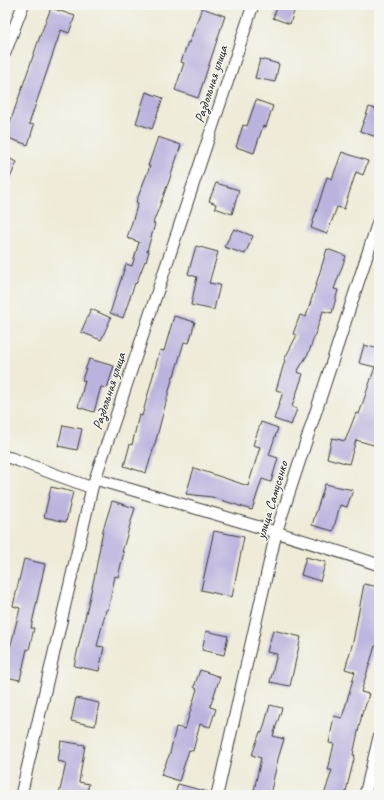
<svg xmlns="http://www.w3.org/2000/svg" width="384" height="800" font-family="Caveat,sans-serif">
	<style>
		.building { fill: #bcb2de }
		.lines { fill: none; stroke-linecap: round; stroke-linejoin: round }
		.minor-casing { stroke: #3c3b38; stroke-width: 13 }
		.minor { stroke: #fff; stroke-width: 11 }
		.labels { text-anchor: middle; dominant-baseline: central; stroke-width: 3; stroke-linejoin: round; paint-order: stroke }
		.street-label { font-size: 14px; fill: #1c1c1c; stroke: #f6f6f2 }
	</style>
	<rect width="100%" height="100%" fill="#f6f6f2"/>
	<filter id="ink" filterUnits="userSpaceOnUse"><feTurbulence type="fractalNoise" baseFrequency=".025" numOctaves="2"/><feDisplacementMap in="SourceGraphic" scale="8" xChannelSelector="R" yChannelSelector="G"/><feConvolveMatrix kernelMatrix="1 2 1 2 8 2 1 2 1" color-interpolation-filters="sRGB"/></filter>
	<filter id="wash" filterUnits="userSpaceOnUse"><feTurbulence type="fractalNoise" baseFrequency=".012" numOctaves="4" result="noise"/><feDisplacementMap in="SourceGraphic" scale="16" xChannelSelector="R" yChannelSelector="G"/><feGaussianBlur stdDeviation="0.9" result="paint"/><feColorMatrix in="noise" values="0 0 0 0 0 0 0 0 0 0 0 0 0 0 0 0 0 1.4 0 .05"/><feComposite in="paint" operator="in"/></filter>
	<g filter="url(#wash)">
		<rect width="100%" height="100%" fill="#efebd8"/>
		<g id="blocks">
			<path class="building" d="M278 5H296L290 24 273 18Z
				M51 8 75 16 69 33 61 30 29 124 34 125 28 145 5 137 40 36Z
				M202 8 225 16 198 98 175 90 184 63 181 62 188 42 189 43Z
				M260 59 279 64 275 82 255 78Z
				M146 92 163 98 152 129 136 123Z
				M256 100 273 106 266 127 263 126 254 153 236 147 243 125 247 126Z
				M369 107 379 110V138L360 131Z
				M158 137 181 145 169 181 153 223 155 224 147 251H149L146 262 145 261 136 284 135 283 123 318 110 313 126 264 132 266 139 242 127 238 138 203 136 202 150 166H148Z
				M342 152 368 161 363 175 356 172 344 209 337 207 327 234 311 228 327 177 332 179Z
				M5 157 17 162 5 189Z
				M216 183 239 190 232 214 215 208 216 204 209 201Z
				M234 229 253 236 245 254 224 247Z
				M196 246 218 252 209 283 220 285 214 310 191 305 197 277 188 274Z
				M327 249 346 256 334 289 338 290 332 313 323 311 309 352 297 372 303 374 292 407 297 409 291 425 274 419 283 392 276 390 285 360H284L297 335 293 334 300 315 306 317Z
				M91 309 111 318 101 340 81 332Z
				M174 316 195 322 189 343 184 342 174 376H173L156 440 146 473 124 466 130 444 132 445 139 415 142 416 160 350 164 351Z
				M364 345 379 349V437L377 446 356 440 349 464 327 458 332 438 345 441 356 413 359 414 375 367 359 363Z
				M89 359 114 366 107 388 101 387 94 412 78 407 85 381 82 380Z
				M261 422 278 428 269 455 278 458 271 482 262 479 252 510 212 497 186 494 194 468 248 486 260 447 253 445Z
				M63 425 82 429 77 450 58 446Z
				M325 484 353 490 347 507 340 505 333 531 312 525Z
				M51 487 73 492 66 522 44 517Z
				M112 501 135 508 122 552H124L118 577 115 576 108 610H106L97 646 104 647 99 671 74 666 95 574 103 530Z
				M214 531 244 537 232 597 201 590Z
				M306 557 326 562 320 581 301 575Z
				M24 559 45 564 31 628H34L29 650 27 649 20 680 5 677V656L8 657 20 608 13 606Z
				M364 584 379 587V647L375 646 361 692 369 694 364 710 363 709 353 755H355L345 795H324L332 770H328L334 744 329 743 334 716 342 718 355 672 345 669 353 642Z
				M273 630 301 637 290 686 270 682 277 654 267 652Z
				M206 631 228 636 224 655 202 650Z
				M200 670 220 677 210 707 216 709 210 727 200 724 193 751 189 750 179 781 161 775 170 753 176 727 185 729 197 689 194 687Z
				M76 698 99 703 95 726 71 721Z
				M270 705 282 708 273 736 284 739 278 759 270 795H253L261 758 252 755 260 732 262 733Z
				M61 741 85 745 79 782 89 784 86 795H59L66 763 58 761Z
				M178 784 208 792V795H175Z"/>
		</g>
	</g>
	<g filter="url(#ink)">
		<use href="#blocks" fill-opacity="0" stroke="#3c3b38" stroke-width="1"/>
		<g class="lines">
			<defs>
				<path id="minor" d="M5 53 23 5
					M5 457 11 458 92 488
					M95 479C190 507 285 533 379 565
					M21 795 92 488 253 5
					M217 795 276 533 379 219
					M365 795 379 737"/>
			</defs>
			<use href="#minor" class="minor-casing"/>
			<use href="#minor" class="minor"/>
		</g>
	</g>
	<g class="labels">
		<g class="street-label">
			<text transform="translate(211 84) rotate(-72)">Раздольная улица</text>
			<text transform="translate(109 391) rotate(-72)">Раздольная улица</text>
			<text transform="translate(272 500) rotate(-73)">улица Самусенко</text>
		</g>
	</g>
	<rect width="384" height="800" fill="none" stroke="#f6f6f2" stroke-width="20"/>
</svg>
